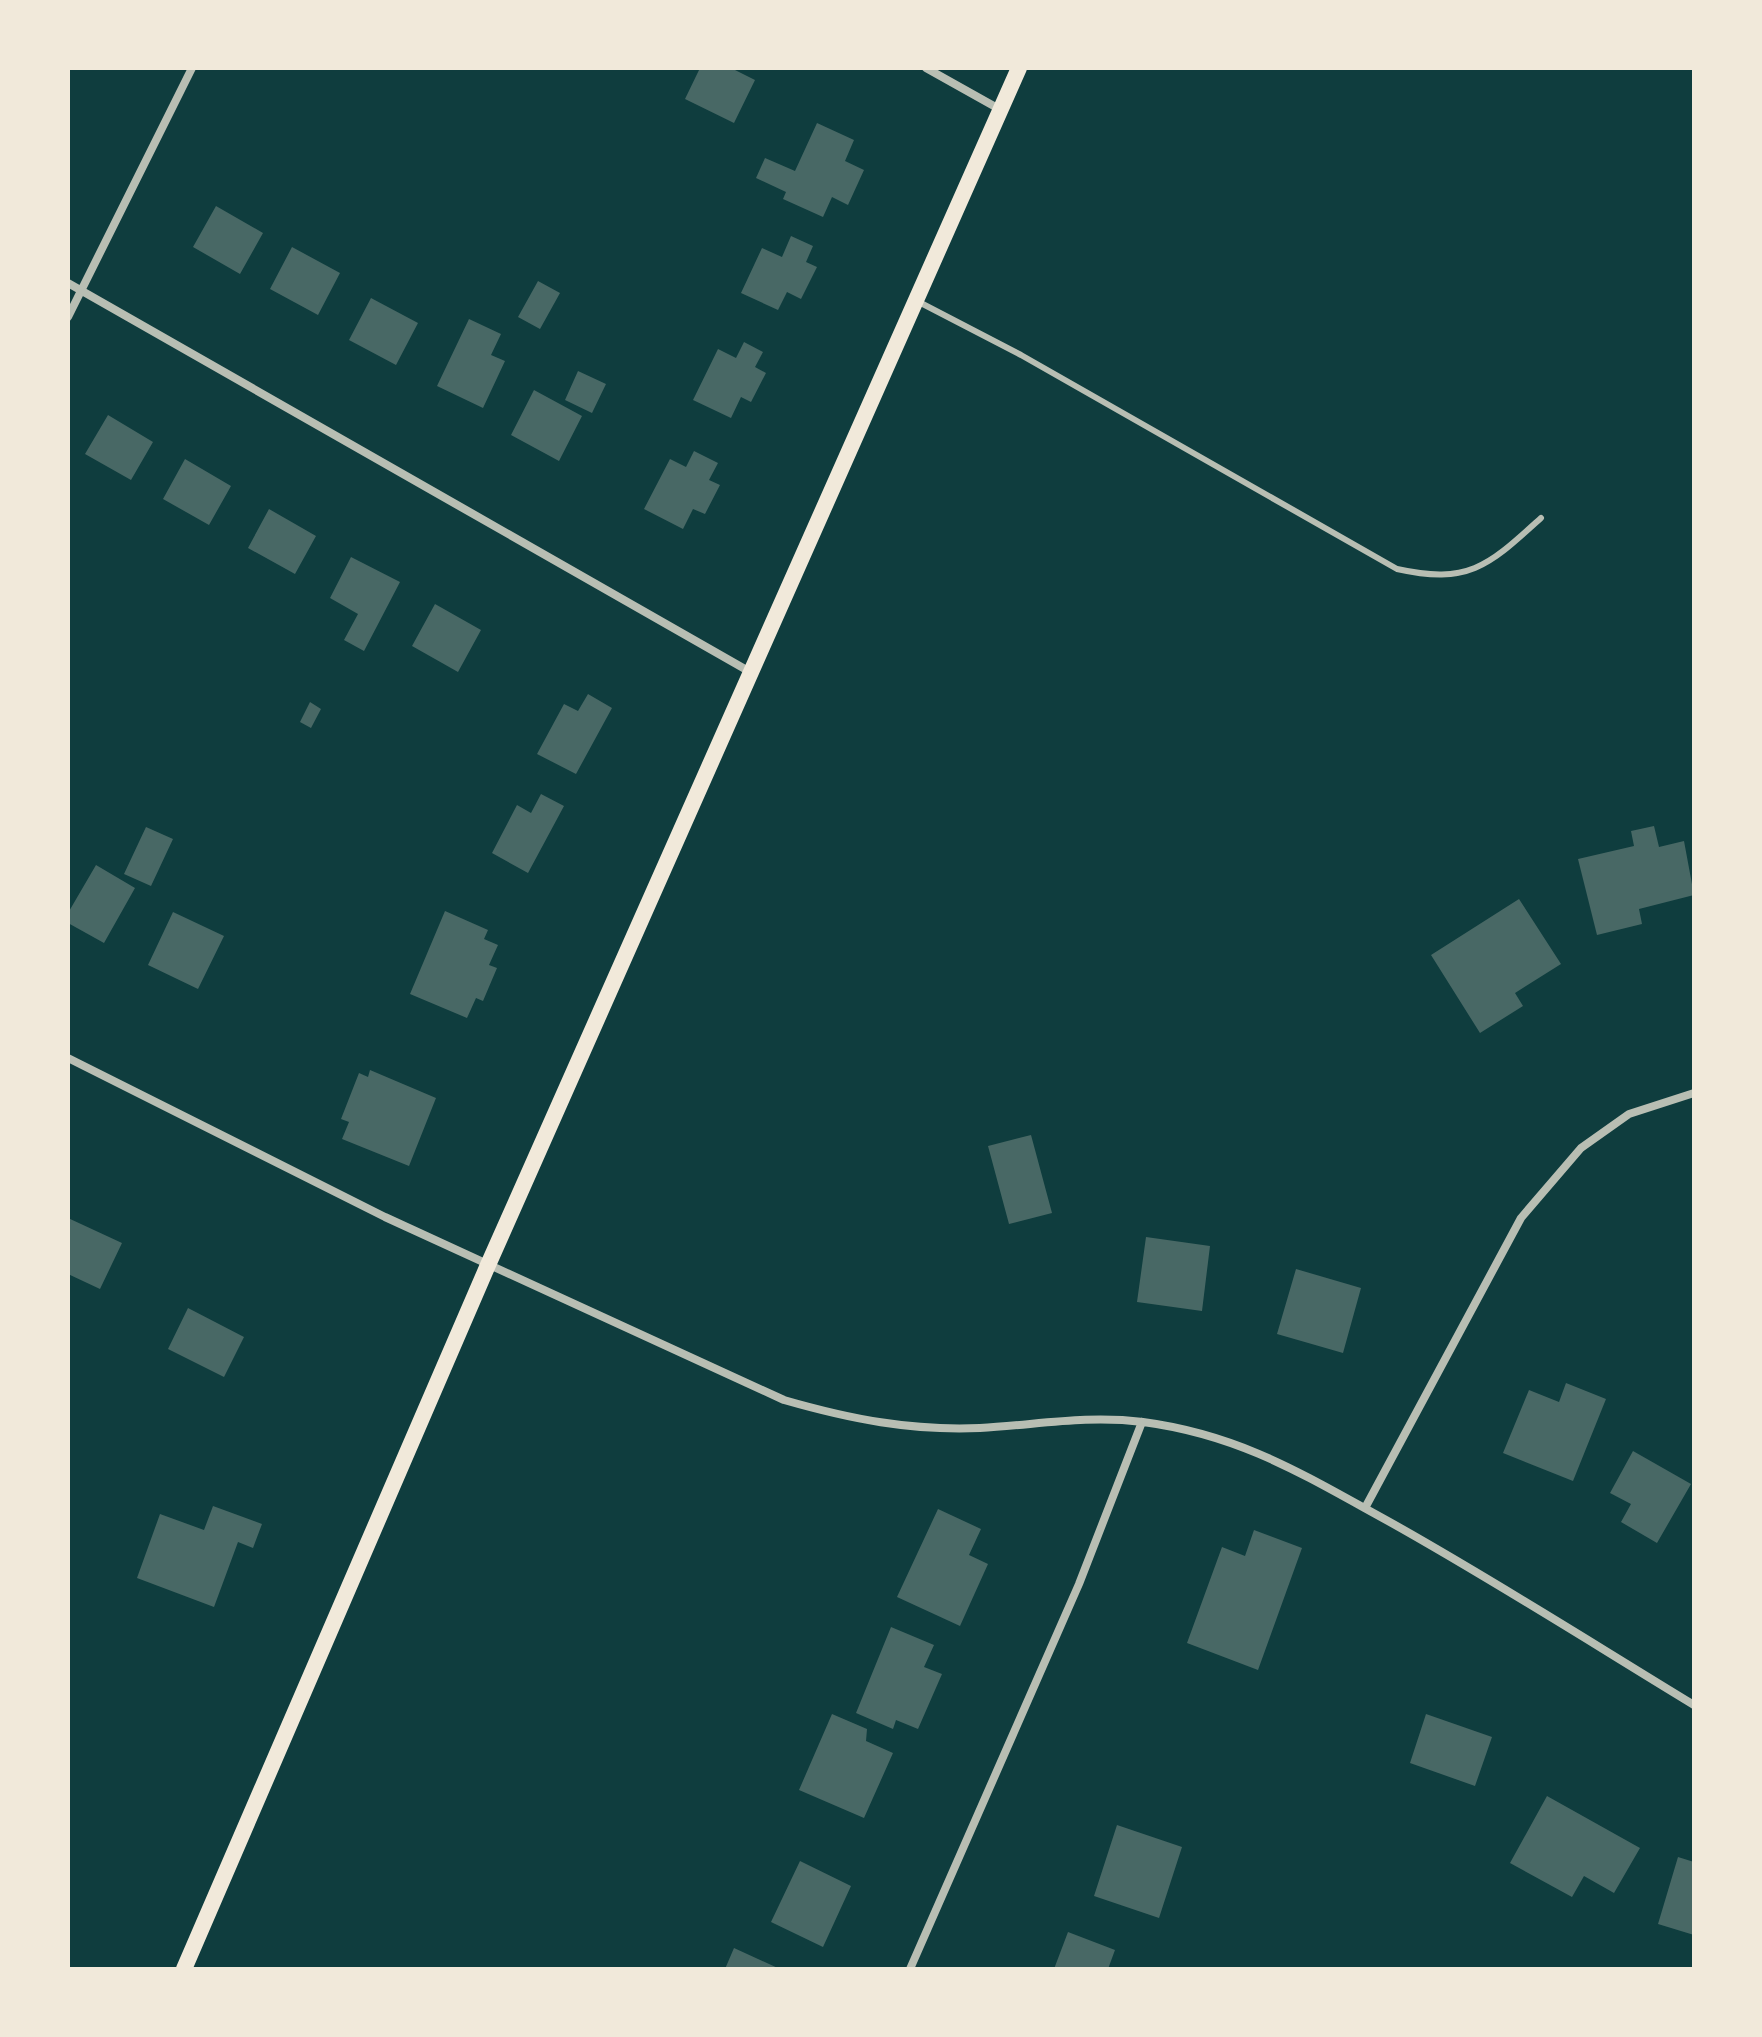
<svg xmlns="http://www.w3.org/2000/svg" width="1762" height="2037" font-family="'PT Serif',serif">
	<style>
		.building { fill: #486865 }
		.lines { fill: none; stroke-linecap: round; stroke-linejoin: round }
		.service { stroke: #b8beb3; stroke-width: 6 }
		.minor { stroke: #b8beb3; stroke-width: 8 }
		.secondary { stroke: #f1e9da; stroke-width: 16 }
	</style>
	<rect width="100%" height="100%" fill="#0f3d3e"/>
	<path class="building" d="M700 68H731L755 80 734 123 685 99Z
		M817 123 854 140 845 161 864 170 848 205 832 197 823 217 783 199 786 192 756 178 765 158 795 171Z
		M216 206 263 233 240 274 193 247Z
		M791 236 813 246 806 262 817 267 801 299 787 292 778 310 741 293 762 248 782 257Z
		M292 247 340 273 318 315 270 289Z
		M538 281 560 293 540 329 518 317Z
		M371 298 418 323 396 365 349 340Z
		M469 319 501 334 491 355 505 361 483 408 437 386Z
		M744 342 763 352 755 367 766 373 751 402 741 397 731 418 693 400 718 349 736 358Z
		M578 371 606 384 592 413 565 400Z
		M534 390 582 416 559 461 511 435Z
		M108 415 153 442 131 480 85 454Z
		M694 451 718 463 709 480 720 485 705 514 693 509 683 529 644 509 670 459 686 467Z
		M185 459 231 486 209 525 163 499Z
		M269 509 316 536 295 574 248 548Z
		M351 557 400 582 364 651 344 640 358 614 330 598Z
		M435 604 481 630 458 672 412 646Z
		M588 694 612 708 576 774 537 754 564 704 578 711Z
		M310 702 321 709 311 728 300 722Z
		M541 794 564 806 528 873 492 853 517 805 531 813Z
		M1654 826 1659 847 1684 841 1694 895 1639 909 1642 924 1597 935 1578 859 1634 846 1631 831Z
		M146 827 173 839 151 886 124 874Z
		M96 865 135 888 104 943 68 923V913Z
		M1519 899 1561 964 1515 993 1523 1006 1480 1033 1431 955Z
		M445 911 488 930 484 939 498 945 489 965 497 968 483 1001 476 998 467 1018 410 994Z
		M173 912 224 936 198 989 148 965Z
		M370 1070 436 1098 409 1166 342 1139 349 1122 341 1119 359 1073 368 1077Z
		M1031 1135 1052 1213 1009 1224 988 1146Z
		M68 1218 122 1243 100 1289 68 1274Z
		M1146 1237 1210 1246 1202 1311 1137 1302Z
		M1296 1269 1361 1288 1343 1353 1277 1334Z
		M188 1308 244 1337 224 1377 168 1349Z
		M1566 1383 1606 1399 1573 1481 1503 1453 1529 1390 1559 1402Z
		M1633 1451 1691 1484 1657 1543 1621 1522 1631 1504 1610 1493Z
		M213 1506 262 1524 253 1548 238 1542 214 1607 137 1578 160 1514 204 1530Z
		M938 1509 981 1529 969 1555 988 1564 960 1626 897 1597Z
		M1254 1530 1302 1548 1258 1670 1187 1643 1222 1547 1245 1556Z
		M891 1627 934 1645 924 1667 942 1674 918 1729 896 1720 893 1729 856 1713Z
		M832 1714 867 1729 866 1741 893 1753 864 1818 799 1790Z
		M1426 1714 1492 1737 1475 1786 1410 1763Z
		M1547 1796 1640 1848 1614 1893 1584 1876 1572 1897 1510 1863Z
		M1117 1825 1182 1847 1159 1918 1094 1896Z
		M1678 1857 1694 1862V1935L1658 1924Z
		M800 1861 851 1886 823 1947 771 1922Z
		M1068 1932 1115 1950 1108 1969H1054Z
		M734 1948 780 1969H725Z"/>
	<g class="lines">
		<path class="service" d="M917 301 1021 355 1397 569C1470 585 1489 565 1541 518"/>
		<path class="minor" d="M926 68 1001 110
			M68 283 752 673
			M68 317 192 68
			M68 1058 385 1217 784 1400C850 1419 911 1431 980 1428 1037 1425 1085 1415 1143 1422 1241 1435 1304 1475 1388 1521 1492 1579 1592 1643 1694 1705
			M1365 1508 1521 1218 1581 1148 1629 1114 1694 1093
			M910 1969 1079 1584 1142 1422"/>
		<path class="secondary" d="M184 1969 488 1265 1019 68"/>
	</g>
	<rect width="1762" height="2037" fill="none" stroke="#f1e9da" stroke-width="140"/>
</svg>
